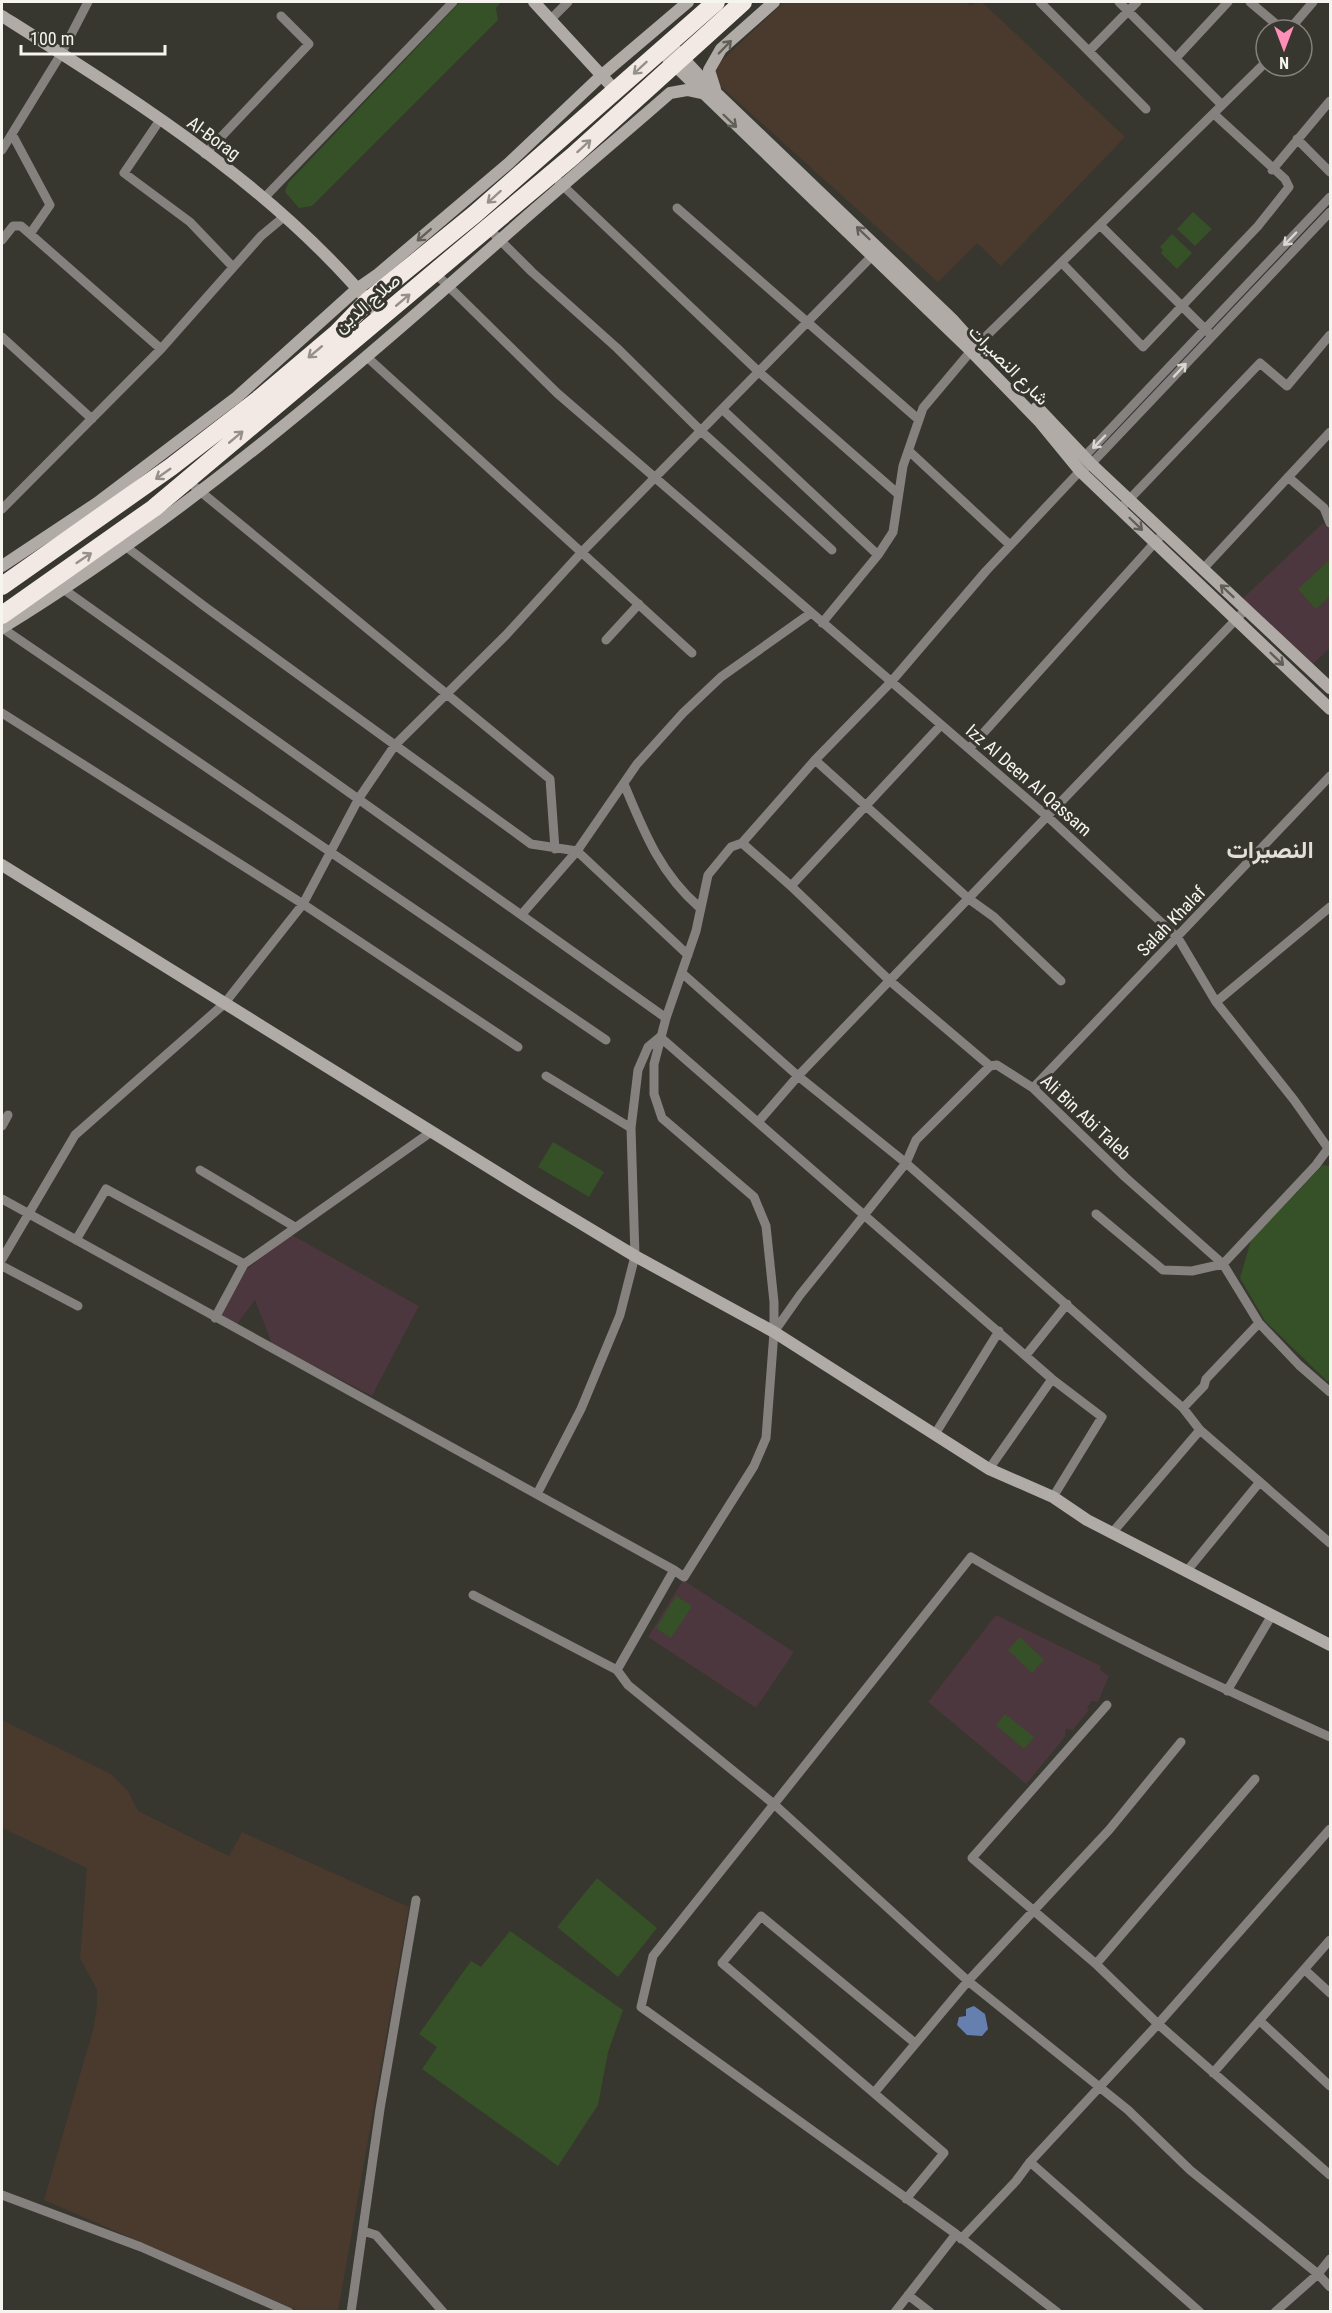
<svg xmlns="http://www.w3.org/2000/svg" width="1332" height="2313" font-family="'Roboto Condensed',Vazirmatn,sans-serif">
	<style>
		.industrial { fill: #4a3a2e }
		.education { fill: #4b373d }
		.green { fill: #365127 }
		.water { fill: #6580af }
		.lines { fill: none; stroke-linecap: round; stroke-linejoin: round }
		.street { stroke: #85817f; stroke-width: 9 }
		.secondary { stroke: #b1aba8; stroke-width: 12 }
		.highway { stroke: #f3e9e4; stroke-width: 18 }
		.oneway { stroke: #625f59 }
		.oneway2 { stroke: #95908a }
		.oneway3 { stroke: #d9d7d3 }
		.labels { text-anchor: middle; dominant-baseline: central; stroke-width: 6; stroke-linejoin: round; paint-order: stroke }
		.street-label { font-size: 18px; fill: #f5f4ef; stroke: #37362f }
		.district-label { font-size: 24px; font-weight: bold; fill: #e1dfd6; stroke: #37362f }
	</style>
	<rect width="100%" height="100%" fill="#37362f"/>
	<path class="industrial" d="M784 2H966L970 6 982 2 1125 137 1001 266 977 243 938 282 718 84 714 73 719 63Z
		M2 1720 111 1774 128 1791 138 1811 229 1856 242 1832 409 1907 338 2311H299L44 2200 93 2030 97 2006V1990L80 1958 87 1868 2 1828Z"/>
	<path class="education" d="M1323 523 1330 529V648L1313 664 1242 599Z
		M290 1234 419 1306 372 1396 272 1344 255 1300 235 1327 219 1318 246 1270Z
		M683 1580 794 1652 756 1708 648 1637Z
		M996 1615 1101 1666 1100 1670 1109 1676 1098 1702 1092 1701 1087 1708 1089 1710 1073 1730 1066 1729 1065 1737 1026 1784 928 1702Z"/>
	<path class="green" d="M460 2H501L496 8 498 20 312 206 299 208 285 192 288 183Z
		M1193 212 1212 229 1195 246 1177 229Z
		M1172 234 1192 253 1177 269 1161 253 1163 250 1160 247Z
		M1328 561 1330 564V596L1316 609 1298 589Z
		M553 1142 604 1172 589 1197 538 1167Z
		M1323 1165 1330 1166V1381H1327L1265 1321 1240 1278 1251 1240Z
		M676 1596 692 1606 671 1638 656 1628Z
		M1020 1637 1044 1660 1032 1673 1008 1650Z
		M1005 1714 1034 1737 1024 1749 996 1725Z
		M597 1878 657 1928 618 1977 557 1927Z
		M510 1931 623 2010 608 2052 598 2105 558 2166 422 2069 437 2047 419 2034 471 1961 481 1967Z"/>
	<path class="water" d="M974 2006 985 2014 988 2029 982 2036 967 2035 957 2025 959 2017 966 2016V2009Z"/>
	<g class="lines">
		<path class="street" d="M1040 2 1146 109
			M1119 2 1222 105
			M1250 2 1283 30
			M551 19 568 2
			M1289 30 1313 2
			M1089 51 1137 2
			M1176 58 1228 2
			M160 120 124 173 190 222 233 267
			M12 134 50 205 30 234
			M1297 139 1330 172
			M2 150 61 54 88 2
			M205 154 309 44 281 16
			M1272 170 1330 101
			M559 182 759 372 897 493
			M265 197 453 2
			M677 208 918 419
			M1100 225 1208 332
			M488 228 532 272 617 348 701 431 832 550
			M2 240 13 226H21L161 349
			M1062 263 1143 347 1258 226 1289 187 1285 179 1214 114
			M435 273 557 393 1048 817 1178 938 1216 1002 1294 1100 1330 1151
			M2 337 92 419
			M368 358 692 653
			M722 409 878 555
			M909 451 1010 545
			M1083 462 1084 457 1330 197
			M1288 477 1324 508 1330 523
			M195 487 550 779 555 849
			M2 509 161 349 261 236 285 216
			M1120 509 1260 363 1287 386 1330 335
			M121 543 204 606 531 844 577 851 688 955
			M1203 569 1330 432
			M59 586 666 1018
			M822 623 878 555 893 532 903 466 923 408 971 351 1266 62
			M2 628 606 1040
			M606 640 639 604
			M2 713 303 904 518 1047
			M969 749 1159 538
			M815 760 969 899 994 917 1061 981
			M624 784C644 832 660 873 699 907
			M742 843 791 886 890 981 990 1066 997 1065 1033 1088 1125 1177 1223 1264 1259 1323 1299 1365 1330 1392
			M791 886 941 725
			M522 914 577 851 637 764 683 713 721 677 811 613
			M682 973 798 1076 906 1163 1183 1408 1200 1430 1330 1543
			M1216 1002 1330 907
			M660 1037 1052 1379 1102 1417 1053 1497
			M990 1066 916 1140 906 1163 800 1295 774 1332 766 1438 754 1466 684 1577 674 1570 617 1670 628 1685 775 1805 968 1981 1128 2110 1190 2170 1318 2274 1275 2312
			M546 1076 631 1128
			M1033 1088 1330 776
			M759 1121 798 1076 1246 609
			M2 1126 8 1115
			M200 1170 295 1227
			M2 1199 674 1570
			M1096 1214 1163 1270 1192 1271 1223 1264 1316 1165 1330 1146
			M76 1240 106 1189 244 1264
			M2 1259 75 1135 224 1004 303 904 359 798 395 745 506 635 581 553 872 256
			M2 1266 78 1306
			M215 1318 244 1264 431 1132
			M774 1332V1302L766 1226 754 1197 662 1118 654 1094V1064L666 1018 696 931 708 875 731 847 742 843 815 760 891 682 986 571 1080 471 1091 464 1330 212
			M1027 1354 1067 1304
			M1183 1408 1204 1386 1206 1379 1259 1323
			M935 1434 999 1331
			M989 1469 1052 1379
			M537 1494 581 1409 620 1315 635 1256 631 1128 638 1070 648 1047 660 1037
			M1112 1533 1200 1430
			M1186 1572 1259 1483
			M473 1595 617 1670
			M1227 1691 1272 1615
			M1107 1705 972 1858 1096 1964 1158 2024 1330 2175
			M1096 1964 1255 1779
			M1305 1970 1330 1993
			M1260 2021 1330 2086
			M1213 2073 1330 1940
			M874 2093 968 1981 1109 1830 1181 1742
			M1030 2162 1200 2312
			M2 2195 141 2247 289 2312
			M906 2199 944 2153 722 1963 761 1916 915 2043
			M363 2231 376 2235 443 2312
			M961 2239 1016 2181 1030 2162 1158 2024 1330 1829
			M1330 2259 1318 2274 1330 2287
			M908 2295 930 2312
			M351 2312 380 2109 416 1900
			M895 2312 956 2234
			M1057 2312 956 2234 641 2007 653 1956 971 1557C1086 1626 1208 1682 1330 1737"/>
		<path class="secondary" d="M534 2 615 90
			M2 16C138 102 280 190 382 318
			M668 42 710 87 952 319 978 348
			M668 59 971 351 1039 421 1080 471 1330 709
			M715 89 709 70 721 49 774 2
			M1037 407 1091 464 1330 688
			M2 566 97 503 237 397 357 289 377 275 509 163 602 75 688 2
			M2 628C184 516 339 383 499 241 555 191 613 143 670 93L687 90 701 93
			M2 865 532 1194 635 1256 774 1332 989 1469 1053 1497 1087 1520 1330 1645"/>
		<path class="highway" d="M2 586 171 467 259 399 336 334 368 301 475 214 716 2
			M2 615 154 508 573 156 743 2"/>
	</g>
	<defs><path id="oneway-shaft" d="M-6 0H5M1.5-3L5.5 0L1.5 3" fill="none" stroke-width="1.6" stroke-linecap="round" stroke-linejoin="round" transform="scale(1.5)"/></defs>
	<g class="oneway">
		<use href="#oneway-shaft" transform="translate(725 47) rotate(-46)"/>
		<use href="#oneway-shaft" transform="translate(730 121) rotate(44)"/>
		<use href="#oneway-shaft" transform="translate(863 233) rotate(-136)"/>
		<use href="#oneway-shaft" transform="translate(424 235) rotate(139)"/>
		<use href="#oneway-shaft" transform="translate(1136 524) rotate(44)"/>
		<use href="#oneway-shaft" transform="translate(1227 591) rotate(-137)"/>
		<use href="#oneway-shaft" transform="translate(1277 659) rotate(44)"/>
	</g>
	<g class="oneway2">
		<use href="#oneway-shaft" transform="translate(640 68) rotate(137)"/>
		<use href="#oneway-shaft" transform="translate(584 146) rotate(-42)"/>
		<use href="#oneway-shaft" transform="translate(494 197) rotate(138)"/>
		<use href="#oneway-shaft" transform="translate(403 300) rotate(-40)"/>
		<use href="#oneway-shaft" transform="translate(315 352) rotate(140)"/>
		<use href="#oneway-shaft" transform="translate(236 437) rotate(-40)"/>
		<use href="#oneway-shaft" transform="translate(163 474) rotate(145)"/>
		<use href="#oneway-shaft" transform="translate(84 558) rotate(-34)"/>
	</g>
	<g class="oneway3">
		<use href="#oneway-shaft" transform="translate(1290 239) rotate(134)"/>
		<use href="#oneway-shaft" transform="translate(1180 370) rotate(-47)"/>
		<use href="#oneway-shaft" transform="translate(1099 442) rotate(134)"/>
	</g>
	<g class="labels">
		<g class="street-label">
			<text transform="translate(214 138) rotate(36)">Al-Borag</text>
			<text transform="translate(367 303) rotate(-40)">صلاح الدين</text>
			<text transform="translate(1009 365) rotate(45)">شارع النصيرات</text>
			<text transform="translate(1029 780) rotate(41)">Izz Al Deen Al Qassam</text>
			<text transform="translate(1171 921) rotate(-46)">Salah Khalaf</text>
			<text transform="translate(1086 1117) rotate(43)">Ali Bin Abi Taleb</text>
		</g>
		<g class="district-label">
			<text x="1270" y="850">النصيرات</text>
		</g>
	</g>
	<rect width="1332" height="2313" fill="none" stroke="#f5f4ef" stroke-width="6"/>
	<g transform="translate(1284 48) rotate(180)"><circle r="28" fill="#37362f" stroke="#83827c" stroke-width="1.5"/>
	<path d="M0-4.5L10 22L0 15L-10 22Z" fill="#ff8eb9"/>
	<text y="-9" font-size="16" font-weight="bold" text-anchor="middle" fill="#f5f4ef">N</text>
	</g>
	<path d="M21 45v9h144v-9" fill="none" stroke="#f5f4ef" stroke-width="3"/>
	<text x="30" y="45" font-size="18" fill="#f5f4ef" stroke="#37362f" stroke-width="4.5" paint-order="stroke">100 m</text>
</svg>
